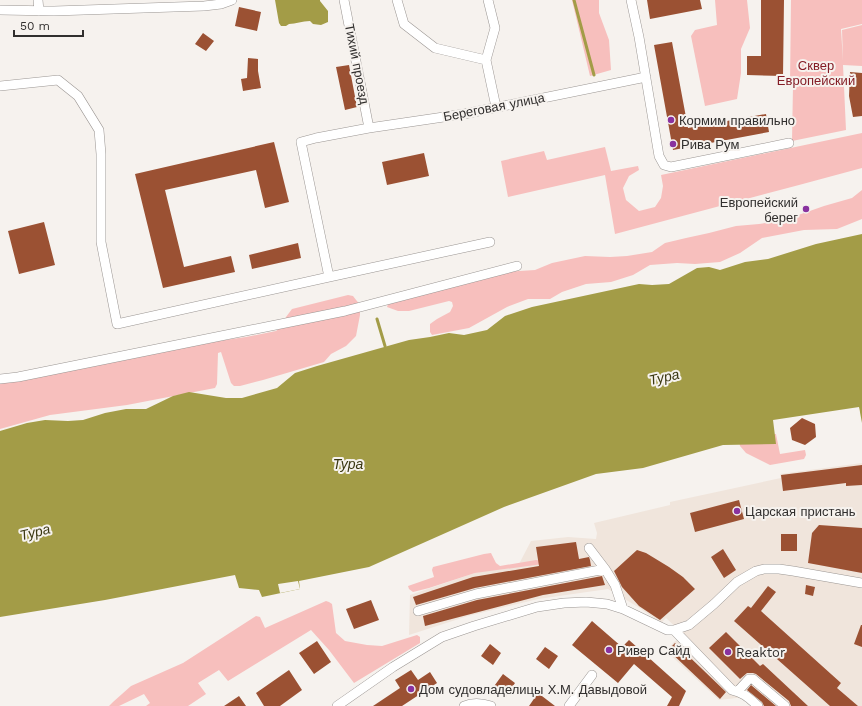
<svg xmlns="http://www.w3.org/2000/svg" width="862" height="706" font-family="'Work Sans',sans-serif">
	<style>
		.built { fill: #f0e5dc }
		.green { fill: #f7bfbd }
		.water { fill: #a39c47 }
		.pier { fill: #f6f2ee }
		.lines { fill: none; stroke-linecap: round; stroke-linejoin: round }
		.stream { stroke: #a39c47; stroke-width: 3 }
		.building { fill: #9b5133 }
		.minor-casing { stroke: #9b9693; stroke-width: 10 }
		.minor { stroke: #fff; stroke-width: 9 }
		.poi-dot { fill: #89329f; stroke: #f6f2ee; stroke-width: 1.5 }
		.labels { text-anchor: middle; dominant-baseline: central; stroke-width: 4; stroke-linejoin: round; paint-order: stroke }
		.street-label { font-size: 13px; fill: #312f2e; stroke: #f6f2ee }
		.park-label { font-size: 13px; fill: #841d26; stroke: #f6f2ee }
		.poi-label { font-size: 13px; fill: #312f2e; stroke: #f6f2ee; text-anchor: start }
		.water-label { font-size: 14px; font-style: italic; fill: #3b3813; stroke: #f6f2ee }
	</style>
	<rect width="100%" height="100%" fill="#f6f2ee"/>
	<path class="built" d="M862 463V706H756L745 697 719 700 666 651 674 642 684 635 666 618 661 623 638 607 608 589 538 599 468 616 409 635 410 595 475 573 519 564 531 541 568 537 596 539 597 533 594 523 670 505V502L781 478 780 474Z"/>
	<path class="green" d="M572 0H599V13L609 40 611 70 590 76Z
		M715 0H747L750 28 741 49V73L737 99 705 106 691 36 695 30 717 25Z
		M791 0H862V24L841 29 843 61 842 30 862 25V66L843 65 846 130 792 141 793 86 790 85Z
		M862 133V168L799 185 615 234 605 175 508 197 501 161 544 151 547 160 605 147 611 171 638 166 639 170 629 176 623 188 626 200 639 211 655 207 661 198 663 186 661 175Z
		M862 190V219L837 229 804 230 762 238 740 253 720 262 695 264 677 263 650 265 633 275 611 282 586 284 562 292 550 299H528L507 307 469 328 432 335 430 332V324L437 319 450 312 453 306 452 302 449 301 409 311H398L387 307 388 304 506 272 535 270 552 263 585 256 610 257 627 256 652 252 665 243 686 238 709 233 736 226 759 224 784 220 824 206 852 198Z
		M348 295 353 296 360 305V315L356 336 346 346 331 354 324 362 263 380 240 386H234L231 383 221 352 218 353 217 384 215 388 127 405 50 415 0 429V383L162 349 246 337 276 331 282 326 286 317 292 309Z
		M776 434 780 454 805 450 806 455 804 459 770 465 746 453 740 446 739 441 742 436Z
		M491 553 496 563 500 566 536 560 543 561V564L475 573 429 588 413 592 409 589 408 586 434 577 432 570 433 567 484 554Z
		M326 601 329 602 332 604 336 633 345 641 367 645 382 646 417 635 420 637V643L354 683 329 650 311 630 228 681 219 670 198 683 206 694 188 706H146L150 703 144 694 119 706H109L113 702 131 686 183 663 256 616 260 617 265 628Z"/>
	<path class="water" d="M275 0H320V1L328 11V22L321 25 313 24 310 21C302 21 296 24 289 24L286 26H281L279 23Z
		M862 234V423L859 407 773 420 776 444 723 445 643 468 596 474 504 507 369 567 299 581 300 589 262 597 259 590 239 588 235 575 105 600 0 617V431L27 423 45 420 68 421 83 420 105 413 126 409H146L173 396 189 392 226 398H242L277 388 295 373 317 366 409 340 430 337 449 333 464 335 487 330 505 316 532 307 639 284 652 285 669 284 697 268 709 267 720 270 745 262 768 259 816 244Z"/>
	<path class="pier" d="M859 408 861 425 860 423 858 409 775 422 777 438 774 421Z
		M298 581 300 589 280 593 278 584Z"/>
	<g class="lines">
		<path class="stream" d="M574 0 594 75
			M377 319 385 346"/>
	</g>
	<path class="building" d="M647 0H700L702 9 650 19Z
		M761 0H784L783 76 747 75V56H761Z
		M239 7 261 12 257 31 235 26Z
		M203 33 214 41 206 51 195 44Z
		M672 42 688 128 766 114 769 132 673 150 654 45Z
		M248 58 258 59V71L261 88 243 91 241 79 247 78Z
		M349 65 357 107 345 110 336 67Z
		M850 72 862 73V116L853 117 849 96Z
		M274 142 289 202 265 208 256 170 165 190 184 267 231 256 235 272 163 288 135 174Z
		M424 153 429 176 387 185 382 162Z
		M44 222 55 265 19 274 8 231Z
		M298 243 301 258 252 269 249 255Z
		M802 418 815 424 816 437 805 445 792 440 790 428Z
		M862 465V485L846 486V483L783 491 781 475Z
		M739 500 744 519 695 532 690 513Z
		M819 525 862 528V573L808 563 812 533Z
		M781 534H797V551H781Z
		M576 542 579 559 589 557 590 560 591 566 475 588 416 605 413 597 473 577 539 566 536 547Z
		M723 549 736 570 724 578 711 557Z
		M637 550 646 553 669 567 683 577 695 589 660 620 639 606 622 587 614 571Z
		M602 576 605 585 543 595 425 626 423 616 477 600Z
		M806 585 815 587 813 596 805 594Z
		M768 586 776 592 761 611 841 683 837 688 858 706H830L734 621 748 606 751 608Z
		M371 600 379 620 354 629 346 609Z
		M592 621 622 647 629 640 686 691 679 706H667L672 697 634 664 618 683 572 645Z
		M861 625H862V647L854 644Z
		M726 632 760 666 763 664 808 706H791L789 701 756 674 753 673H747L740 679 709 648Z
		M317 641 331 662 314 674 299 653Z
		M675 643 726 692 720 699 668 650Z
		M490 644 501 653 493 665 481 656Z
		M545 647 558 656 549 669 536 659Z
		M289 670 302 690 280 706H264L256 693Z
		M411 670 418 680 430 672 437 683 402 706H373L400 688 395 680Z
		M503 674 515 683 505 698 492 689Z
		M751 685 776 706H764L762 702 747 690Z
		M538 693 555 706H529Z
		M239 696 246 706H224Z"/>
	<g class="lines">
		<defs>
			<path id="minor" d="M38 0 39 11
				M344 0 369 128
				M397 0 404 24 435 48 486 60
				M488 0 495 28 486 60 496 107
				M631 0 639 37 659 156 664 165 671 167 789 143
				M0 10 54 11 204 6 221 4 232 0
				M0 86 58 80 78 96 99 130 101 154V242L117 324 329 277 301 142 316 138 369 128 464 114 646 77
				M329 277 490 242
				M0 379 18 377 345 311 517 266
				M589 548 605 569
				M418 611 476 594 605 569 615 585 623 609
				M674 630 732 690C743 692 750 699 758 706
				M738 691 749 679H753L785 706
				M337 706 393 667 442 637 474 626 537 607 564 603 586 602 607 604 623 609 667 630H674L689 625 714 604 737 582 756 571 764 569H779L793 571 862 583
				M464 706C473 702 482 703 491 706
				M569 706 592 675"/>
		</defs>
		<use href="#minor" class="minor-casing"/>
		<use href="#minor" class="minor"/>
	</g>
	<g class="poi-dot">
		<circle cx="671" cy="120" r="4"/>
		<circle cx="673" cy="144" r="4"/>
		<circle cx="806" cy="209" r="4"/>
		<circle cx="737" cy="511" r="4"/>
		<circle cx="609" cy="650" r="4"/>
		<circle cx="728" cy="652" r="4"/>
		<circle cx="411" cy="689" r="4"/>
	</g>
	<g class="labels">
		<g class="street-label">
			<text transform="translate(357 64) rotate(79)">Тихий проезд</text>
			<text transform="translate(494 107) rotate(-11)">Береговая улица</text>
		</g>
		<g class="park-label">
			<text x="816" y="65">Сквер<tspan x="816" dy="15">Европейский</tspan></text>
		</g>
		<g class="poi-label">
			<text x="679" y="120">Кормим правильно</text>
			<text x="681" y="144">Рива Рум</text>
			<text x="798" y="202" text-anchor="end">Европейский<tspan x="798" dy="15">берег</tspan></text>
			<text x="745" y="511">Царская пристань</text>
			<text x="617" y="650">Ривер Сайд</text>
			<text x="736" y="652">Reaktor</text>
			<text x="419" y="689">Дом судовладелицы Х.М. Давыдовой</text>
		</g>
		<g class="water-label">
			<text transform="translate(664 377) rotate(-13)">Тура</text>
			<text x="348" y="464">Тура</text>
			<text transform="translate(35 532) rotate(-14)">Тура</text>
		</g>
	</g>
	<path d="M14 30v6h69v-6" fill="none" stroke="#312f2e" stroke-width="2"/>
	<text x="20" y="30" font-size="12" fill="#312f2e" stroke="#f6f2ee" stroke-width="3" paint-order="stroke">50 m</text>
</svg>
